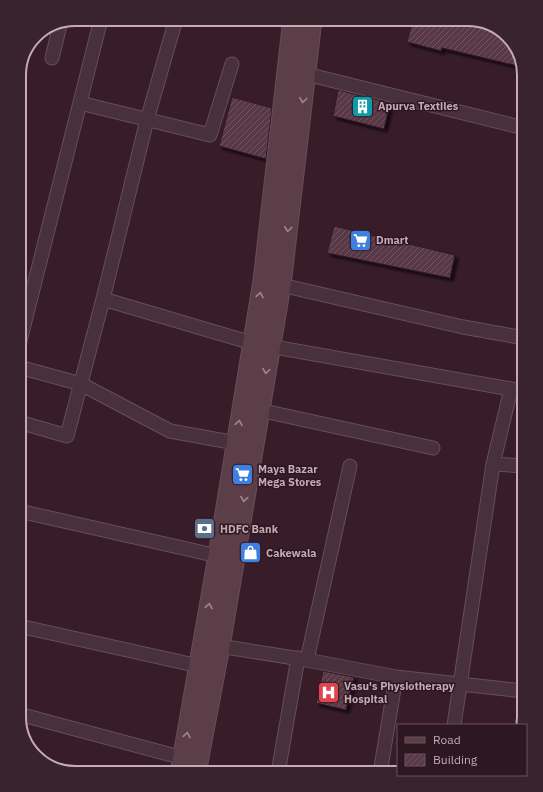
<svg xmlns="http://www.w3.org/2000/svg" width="543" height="792" font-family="'IBM Plex Sans',sans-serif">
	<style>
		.building { fill: url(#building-hatch); stroke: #2f1822; filter: url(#shadow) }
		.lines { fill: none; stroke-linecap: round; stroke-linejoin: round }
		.street-casing { stroke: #674e58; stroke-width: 15 }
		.secondary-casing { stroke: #674e58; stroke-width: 21 }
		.street { stroke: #48313b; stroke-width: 13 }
		.secondary { stroke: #5c3e49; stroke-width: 19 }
		.oneway { stroke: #a1848f }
		.labels { text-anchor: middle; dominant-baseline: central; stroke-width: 3; stroke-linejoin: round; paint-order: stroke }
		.poi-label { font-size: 11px; font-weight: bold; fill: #c6aab5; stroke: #2d1720; text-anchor: start }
		.rim { fill: none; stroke: #c6aab5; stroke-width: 2 }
	</style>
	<defs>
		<pattern id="building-hatch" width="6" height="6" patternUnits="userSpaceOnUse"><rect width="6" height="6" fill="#593847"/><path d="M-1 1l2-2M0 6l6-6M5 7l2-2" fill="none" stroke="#6f525f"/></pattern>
		<filter id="shadow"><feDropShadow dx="3.5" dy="3.5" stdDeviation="1" flood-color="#0009"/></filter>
	</defs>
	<rect width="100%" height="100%" fill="#381d29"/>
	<path class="building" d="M413 19H471L496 27 517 47 522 67 442 48 441 51 407 42Z
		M338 90 390 103 384 129 333 116Z
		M232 97 272 108 266 159 219 146Z
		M334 226 455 255 450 278 327 253Z
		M323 671 354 677 346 710 316 703Z"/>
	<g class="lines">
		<defs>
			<path id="street" d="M52 58 60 25
				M306 74 524 128
				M80 103 210 135 232 64
				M281 285 463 327 524 338
				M103 299 252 343 511 389 493 464
				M19 345 101 19
				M19 367 81 384 170 431 236 443
				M511 389 524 391
				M259 410 433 448
				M19 422 67 436 103 299 147 120 176 19
				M19 511 218 556
				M19 626 199 666
				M213 645 307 660 396 677 524 691
				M307 660 350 466
				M19 714 183 758
				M454 725 493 464 524 466
				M278 773 298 658
				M380 773 396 677"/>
			<path id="secondary" d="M180 773 218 556 263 281 293 19
				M196 773 220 646 281 285 312 19"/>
		</defs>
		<use href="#street" class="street-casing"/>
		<use href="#secondary" class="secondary-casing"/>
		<use href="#street" class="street"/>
		<use href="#secondary" class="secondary"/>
	</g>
	<defs><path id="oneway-chevron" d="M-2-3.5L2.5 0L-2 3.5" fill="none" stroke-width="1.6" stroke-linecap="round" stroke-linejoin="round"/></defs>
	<g class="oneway">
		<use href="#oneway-chevron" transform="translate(303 100) rotate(97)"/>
		<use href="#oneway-chevron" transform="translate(288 229) rotate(97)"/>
		<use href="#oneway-chevron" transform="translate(260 295) rotate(-80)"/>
		<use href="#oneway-chevron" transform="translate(266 371) rotate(99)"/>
		<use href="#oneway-chevron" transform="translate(239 423) rotate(-81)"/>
		<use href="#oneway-chevron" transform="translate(244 499) rotate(100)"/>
		<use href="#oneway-chevron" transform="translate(209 606) rotate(-80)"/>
		<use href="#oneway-chevron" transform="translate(187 735) rotate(-80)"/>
	</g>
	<defs>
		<symbol id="building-square" viewBox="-11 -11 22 22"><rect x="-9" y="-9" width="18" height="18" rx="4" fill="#0f9aa8" stroke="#2d1720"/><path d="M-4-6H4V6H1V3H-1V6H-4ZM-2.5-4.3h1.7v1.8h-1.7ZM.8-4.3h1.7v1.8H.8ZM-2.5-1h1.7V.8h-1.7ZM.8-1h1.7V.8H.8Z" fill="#fff"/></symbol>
		<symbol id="supermarket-square" viewBox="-11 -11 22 22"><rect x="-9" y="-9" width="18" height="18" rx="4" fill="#3f7fe0" stroke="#2d1720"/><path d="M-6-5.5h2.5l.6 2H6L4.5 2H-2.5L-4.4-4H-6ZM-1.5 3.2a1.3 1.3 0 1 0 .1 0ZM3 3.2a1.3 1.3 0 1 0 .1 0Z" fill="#fff"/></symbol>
		<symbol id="bank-square" viewBox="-11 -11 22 22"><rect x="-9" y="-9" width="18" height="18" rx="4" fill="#5c6f8a" stroke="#2d1720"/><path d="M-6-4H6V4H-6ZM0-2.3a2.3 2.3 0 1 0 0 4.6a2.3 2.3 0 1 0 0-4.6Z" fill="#fff"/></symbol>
		<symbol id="shop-square" viewBox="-11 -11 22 22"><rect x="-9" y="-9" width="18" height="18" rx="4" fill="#3f7fe0" stroke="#2d1720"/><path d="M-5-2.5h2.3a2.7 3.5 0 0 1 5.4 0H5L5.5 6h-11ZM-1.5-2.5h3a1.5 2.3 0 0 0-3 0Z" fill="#fff"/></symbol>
		<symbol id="hospital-square" viewBox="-11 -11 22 22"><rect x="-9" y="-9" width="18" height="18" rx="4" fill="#e0444e" stroke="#2d1720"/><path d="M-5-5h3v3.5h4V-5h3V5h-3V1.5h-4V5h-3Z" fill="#fff"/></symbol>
	</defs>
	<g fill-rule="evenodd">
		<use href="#building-square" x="350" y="94" width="25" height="25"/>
		<use href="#supermarket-square" x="348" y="228" width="25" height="25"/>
		<use href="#supermarket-square" x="230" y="462" width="25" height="25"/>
		<use href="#bank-square" x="192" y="516" width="25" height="25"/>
		<use href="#shop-square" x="238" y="540" width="25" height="25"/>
		<use href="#hospital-square" x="316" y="680" width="25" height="25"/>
	</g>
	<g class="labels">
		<g class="poi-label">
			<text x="378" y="106">Apurva Textiles</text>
			<text x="376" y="240">Dmart</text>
			<text x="258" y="469">Maya Bazar<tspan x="258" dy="13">Mega Stores</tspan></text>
			<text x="220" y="529">HDFC Bank</text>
			<text x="266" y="553">Cakewala</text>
			<text x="344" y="686">Vasu's Physiotherapy<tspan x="344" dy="13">Hospital</tspan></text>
		</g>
	</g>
	<path d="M0 0H543V792H0ZM75 26H468A49 49 0 0 1 517 75V717A49 49 0 0 1 468 766H75A49 49 0 0 1 26 717V75A49 49 0 0 1 75 26Z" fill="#39232c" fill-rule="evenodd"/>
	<path class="rim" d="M75 26H468A49 49 0 0 1 517 75V717A49 49 0 0 1 468 766H75A49 49 0 0 1 26 717V75A49 49 0 0 1 75 26Z"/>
	<rect x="397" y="724" width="130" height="52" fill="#2d1720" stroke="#6a525c"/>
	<rect x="405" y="737" width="20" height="6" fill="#5c3e49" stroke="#6a525c"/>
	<text x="433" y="744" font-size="12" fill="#c6aab5">Road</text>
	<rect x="405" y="754" width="20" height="12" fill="url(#building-hatch)" stroke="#6a525c"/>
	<text x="433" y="764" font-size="12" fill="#c6aab5">Building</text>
</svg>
